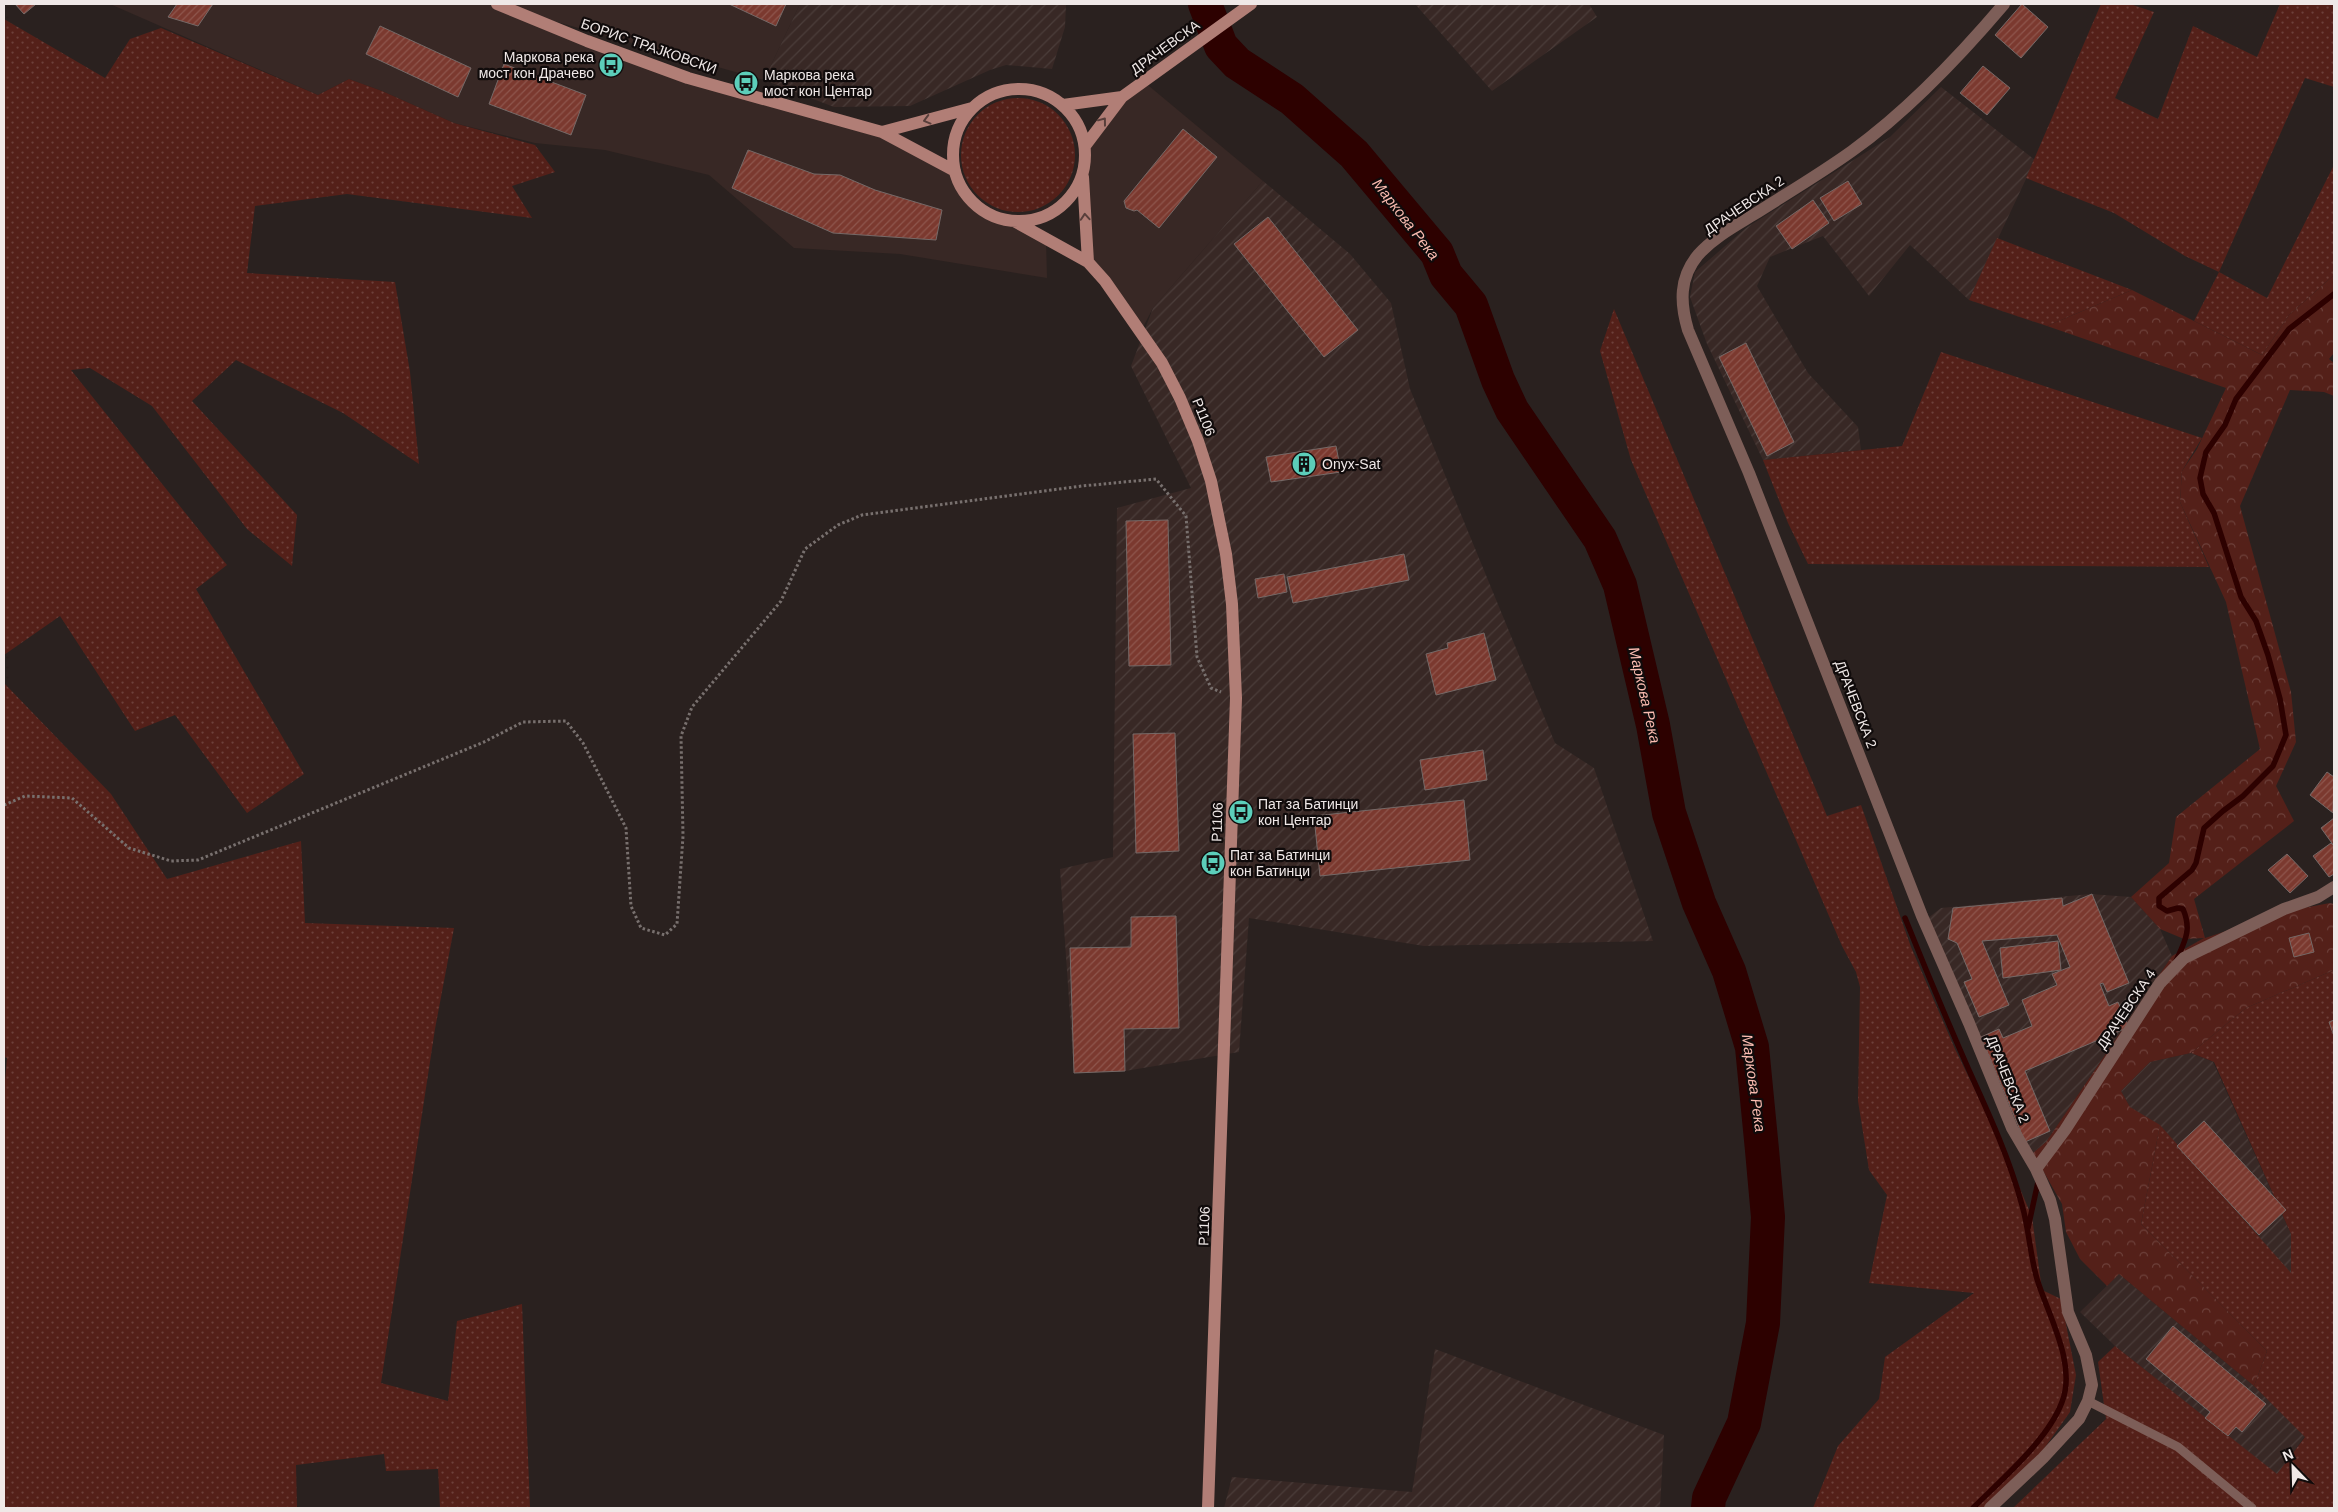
<svg xmlns="http://www.w3.org/2000/svg" width="2338" height="1512" font-family="Arial,sans-serif">
	<style>
		.built { fill: #382825 }
		.industrial { fill: url(#industrial-furrows) }
		.grass { fill: url(#grass-dots) }
		.forest { fill: url(#forest-crowns) }
		.lines { fill: none; stroke-linecap: round; stroke-linejoin: round }
		.stream { stroke: #2d0100; stroke-width: 5.5 }
		.river { stroke: #2d0100; stroke-width: 34 }
		.building { fill: url(#building-hatch); stroke: #756967 }
		.path { stroke: #78706e; stroke-width: 3; stroke-dasharray: 2.5 2.5; stroke-linecap: butt }
		.lane { stroke: #7d5e58; stroke-width: 9 }
		.street { stroke: #7d5e58; stroke-width: 12 }
		.secondary { stroke: #b17e76; stroke-width: 12 }
		.oneway { stroke: #583f3b }
		.labels { text-anchor: middle; dominant-baseline: central; stroke-width: 4.5; stroke-linejoin: round; paint-order: stroke }
		.street-label { font-size: 14px; fill: #efe8e7; stroke: #100b0b }
		.poi-label { font-size: 14px; fill: #efe8e7; stroke: #100b0b; text-anchor: start }
		.water-label { font-size: 15px; font-style: italic; fill: #fabbb0; stroke: #100b0b }
	</style>
	<defs>
		<pattern id="industrial-furrows" width="10" height="10" patternUnits="userSpaceOnUse" patternTransform="scale(1.25)"><rect width="10" height="10" fill="#382825"/><path d="M-1 1l2-2M0 10L10 0M9 11l2-2" fill="none" stroke="#4b3d3a"/></pattern>
		<pattern id="grass-dots" width="8" height="8" patternUnits="userSpaceOnUse" patternTransform="scale(1.25)"><rect width="8" height="8" fill="#542019"/><path d="M2 2h.1M6 6h.1" fill="none" stroke="#6d403a" stroke-width="1.8" stroke-linecap="round"/></pattern>
		<pattern id="forest-crowns" width="20" height="18" patternUnits="userSpaceOnUse" patternTransform="scale(1.25)"><rect width="20" height="18" fill="#542019"/><path d="M2 6a3 3 0 1 1 6 0M12 15a3 3 0 1 1 6 0" fill="none" stroke="#6d403a"/></pattern>
		<pattern id="building-hatch" width="6" height="6" patternUnits="userSpaceOnUse" patternTransform="scale(1.25)"><rect width="6" height="6" fill="#7b392f"/><path d="M-1 1l2-2M0 6l6-6M5 7l2-2" fill="none" stroke="#8e564d"/></pattern>
	</defs>
	<rect width="100%" height="100%" fill="#2a211f"/>
	<path class="built" d="M110 4H497L587 41 882 132 955 171 967 195 987 213 1014 221 1046 239 1047 278 900 254 794 248 709 175 605 150 535 143 454 123 382 91 349 79 318 95Z
		M510 4H800L764 80 525 13Z
		M1143 81 1263 181 1153 308 1141 331 1088 262 1083 173 1085 146Z"/>
	<path class="industrial" d="M800 4H1066L1065 27 1052 69 1006 65 990 70 910 106 834 107 764 80Z
		M1415 4H1589L1597 17 1492 91Z
		M1941 87 2035 160 1969 300 1910 245 1869 296 1823 236 1770 257 1757 286 1808 373 1858 427 1861 450 1763 460 1707 344 1690 297 1695 272 1746 228 1890 137Z
		M1263 181 1350 254 1391 303 1410 389 1467 529 1555 743 1594 768 1653 941 1424 946 1249 918 1239 1052 1125 1071 1074 1073 1060 869 1113 857 1117 508 1191 488 1131 366 1153 308Z
		M2090 894 2131 897 2160 929 2172 956 2046 1142 2033 1153 2029 1150 1928 918 1941 908Z
		M2191 1053 2213 1062 2291 1234V1274L2130 1107 2121 1091 2150 1062Z
		M2119 1274 2254 1386 2305 1436 2277 1475 2115 1346 2080 1312Z
		M1435 1349 1664 1435 1660 1508H1224L1232 1477 1412 1492Z"/>
	<path class="grass" d="M2101 4H2130L2154 12 2115 98 2158 119 2193 26 2257 57 2280 4H2334V87L2305 78 2219 272 2267 298 2334 165V275L2289 315 2262 355 2194 321 2219 272 2185 256 2114 213 2026 178Z
		M4 19 105 78 130 39 161 28 318 95 349 79 382 91 454 123 535 145 555 172 512 186 532 218 347 194 255 206 247 273 395 282 410 372 419 464 343 413 236 360 192 401 297 515 292 566 247 529 152 406 90 368 71 370 227 565 196 589 304 774 247 813 175 715 135 731 60 616 4 655Z
		M961 155a57 57 0 1 1 114 0a57 57 0 1 1-114 0Z
		M1997 238 2132 290 2047 326 1969 300Z
		M1614 309 1827 816 1861 805 1911 947 1955 1049 1998 1137 2032 1217 2042 1290 2061 1299 2076 1375 2070 1412 2041 1453 1986 1508H1813L1838 1446 1879 1399 1885 1357 1974 1293 1869 1283 1887 1195 1869 1170 1858 1101 1860 987 1856 972 1842 946 1631 460 1600 351Z
		M1941 352 2202 438 2182 471 2180 502 2209 567 1808 564 1788 523 1763 460 1902 446Z
		M4 683 111 794 167 879 301 841 305 923 454 928 435 1029 381 1383 448 1401 457 1321 522 1304 530 1508H440L438 1469 386 1471 384 1454 296 1465 297 1508H4V1091L7 1058 4 1057Z
		M2334 970V1508H2013L2106 1419 2098 1362 2115 1346 2277 1474 2305 1437 2254 1386 2267 1351 2141 1224 2160 1125 2291 1273V1234L2214 1062 2191 1053 2246 1008Z"/>
	<path class="forest" d="M2334 275V353L2329 359 2334 363V396L2324 392 2290 390 2240 506 2291 692 2296 742 2276 786 2294 821 2194 899 2205 938 2287 911 2330 903 2334 904V970L2246 1008 2191 1053 2150 1062 2121 1091 2130 1107 2160 1125 2141 1224 2267 1351 2254 1386 2119 1274 2107 1286 2080 1259 2066 1232 2062 1204 2033 1153 2046 1142 2172 956 2204 938 2184 939 2160 929 2131 897 2169 863 2176 817 2260 749 2226 602 2180 502 2182 471 2197 449 2226 388 2047 326 2132 290 2262 355 2289 315Z"/>
	<g class="lines">
		<path class="stream" d="M1905 918C1925 968 1946 1018 1968 1068 1988 1112 2009 1157 2022 1205 2029 1229 2030 1255 2037 1279 2048 1315 2077 1364 2062 1402 2048 1440 2001 1480 1973 1508
			M2176 961C2185 941 2192 930 2183 909L2178 908 2167 911 2159 906V898L2192 870 2196 863 2204 828 2223 811 2243 796 2273 766 2286 735 2280 699 2268 655 2256 621 2241 597 2214 513 2203 494 2200 478 2206 452 2225 425 2236 399 2289 329 2334 294
			M2028 1228 2038 1182"/>
		<path class="river" d="M1205 4 1221 46 1237 63 1292 99 1354 154 1437 253 1446 275 1471 305 1498 380 1512 410 1600 539 1620 585 1653 725 1669 813 1699 903 1729 971 1752 1047 1762 1150 1768 1217 1763 1323 1744 1423 1709 1498 1708 1508"/>
	</g>
	<path class="building" d="M15 4H36L24 14Z
		M177 4H213L198 26 168 17Z
		M729 4H786L776 26Z
		M2022 4 2048 27 2021 58 1995 35Z
		M380 26 471 68 458 97 366 54Z
		M504 64 586 95 571 135 489 104Z
		M1983 66 2010 88 1987 115 1960 93Z
		M1183 129 1217 157 1159 228 1137 210 1134 211 1126 208 1124 201Z
		M748 150 814 174 840 175 875 190 942 210 936 240 833 233 732 188Z
		M1848 181 1862 204 1834 221 1820 198Z
		M1813 200 1829 223 1792 249 1776 226Z
		M1268 217 1358 330 1324 357 1234 244Z
		M1746 343 1794 442 1767 456 1719 357Z
		M1336 446 1341 472 1271 482 1266 457Z
		M1168 520 1171 665 1129 666 1126 521Z
		M1404 554 1409 580 1293 603 1287 577Z
		M1284 574 1287 592 1258 598 1255 579Z
		M1484 633 1496 680 1436 695 1426 654 1448 648 1447 643Z
		M1175 733 1179 851 1136 853 1133 734Z
		M1483 750 1487 780 1425 790 1420 760Z
		M2327 772 2334 777 2333 813 2310 795Z
		M1464 800 1470 860 1320 876 1314 816Z
		M2334 818V846L2321 828Z
		M2331 843 2334 846V874L2329 877 2313 856Z
		M2287 854 2308 876 2290 893 2268 870Z
		M2092 894 2129 983 2107 992 2103 983 2100 984 2109 1006 2118 1002 2129 1027 2025 1071 2050 1131 2025 1142 1981 1037 1999 1029 2003 1038 2032 1026 2022 1000 2057 985 2052 974 2070 967 2057 935 1982 941 2009 1005 1979 1017 1964 982 1972 979 1957 943 1948 939 1953 908 2062 898 2063 906Z
		M1176 916 1179 1028 1124 1029 1125 1071 1074 1073 1070 948 1131 947V917Z
		M2309 933 2314 952 2294 957 2289 938Z
		M2058 941 2061 970 2003 978 2000 948Z
		M2334 1020V1036L2329 1022Z
		M2204 1121 2286 1210 2259 1235 2177 1146Z
		M2173 1326 2266 1404 2242 1432 2236 1427 2228 1436 2205 1418 2210 1412 2146 1359Z"/>
	<g class="lines">
		<path class="path" d="M4 805 25 796 72 798 129 848 171 861 198 860 484 742 523 722 566 721 583 743 626 828 631 906 641 928 665 935 677 924 683 836 681 736 692 707 781 601 805 549 838 525 862 515 1082 486 1156 479 1186 516 1197 657 1211 688 1221 692"/>
		<path class="lane" d="M2088 1401 2178 1447 2252 1508"/>
		<path class="street" d="M2036 1169 2065 1130 2160 983 2184 958 2284 909 2318 897 2334 887
			M1990 1508 2043 1458 2079 1419 2088 1401 2092 1385 2086 1355 2068 1312 2055 1219 2050 1200 2036 1169 2012 1128 1969 1023 1922 916 1749 473 1688 330C1680 303 1679 278 1698 255 1713 238 1735 226 1753 215 1786 194 1820 174 1852 151 1909 110 1959 57 2004 4"/>
		<path class="secondary" d="M497 4 587 41 688 78 882 132 955 171
			M953 155a66 66 0 1 1 132 0a66 66 0 1 1-132 0Z
			M1063 105 1122 97
			M882 132 972 108
			M1085 146 1122 97 1251 4
			M1083 177 1088 262
			M1014 221 1088 262 1105 281 1162 363 1180 398 1198 441 1211 481 1226 554 1232 604 1236 698 1208 1508"/>
	</g>
	<defs><path id="oneway-chevron" d="M-2-3.5L2.5 0L-2 3.5" fill="none" stroke-width="1.6" stroke-linecap="round" stroke-linejoin="round" transform="scale(1.25)"/></defs>
	<g class="oneway">
		<use href="#oneway-chevron" transform="translate(927 120) rotate(165)"/>
		<use href="#oneway-chevron" transform="translate(1103 121) rotate(-53)"/>
		<use href="#oneway-chevron" transform="translate(1085 217) rotate(-94)"/>
	</g>
	<defs>
		<symbol id="bus-disc" viewBox="-11 -11 22 22"><circle r="9.5" fill="#5cceba" stroke="#100b0b"/><path d="M-5-6H5V4H4V6H2V4H-2V6H-4V4H-5ZM-3.5-4V0h7V-4ZM-3.5 1.2v1.5H-2V1.2ZM2 1.2v1.5H3.5V1.2Z" fill="#111"/></symbol>
		<symbol id="building-disc" viewBox="-11 -11 22 22"><circle r="9.5" fill="#5cceba" stroke="#100b0b"/><path d="M-4-6H4V6H1V3H-1V6H-4ZM-2.5-4.3h1.7v1.8h-1.7ZM.8-4.3h1.7v1.8H.8ZM-2.5-1h1.7V.8h-1.7ZM.8-1h1.7V.8H.8Z" fill="#111"/></symbol>
	</defs>
	<g fill-rule="evenodd">
		<use href="#bus-disc" x="597" y="51" width="28" height="28"/>
		<use href="#bus-disc" x="732" y="69" width="28" height="28"/>
		<use href="#building-disc" x="1290" y="450" width="28" height="28"/>
		<use href="#bus-disc" x="1227" y="798" width="28" height="28"/>
		<use href="#bus-disc" x="1199" y="849" width="28" height="28"/>
	</g>
	<g class="labels">
		<g class="street-label">
			<text transform="translate(649 46) rotate(19)">БОРИС ТРАЈКОВСКИ</text>
			<text transform="translate(1165 47) rotate(-36)">ДРАЧЕВСКА</text>
			<text transform="translate(1744 205) rotate(-34)">ДРАЧЕВСКА 2</text>
			<text transform="translate(1204 417) rotate(68)">P1106</text>
			<text transform="translate(1856 704) rotate(69)">ДРАЧЕВСКА 2</text>
			<text transform="translate(1217 822) rotate(-88)">P1106</text>
			<text transform="translate(2126 1009) rotate(-56)">ДРАЧЕВСКА 4</text>
			<text transform="translate(2008 1079) rotate(68)">ДРАЧЕВСКА 2</text>
			<text transform="translate(1204 1226) rotate(-88)">P1106</text>
		</g>
		<g class="poi-label">
			<text x="594" y="57" text-anchor="end">Маркова река<tspan x="594" dy="16">мост кон Драчево</tspan></text>
			<text x="764" y="75">Маркова река<tspan x="764" dy="16">мост кон Центар</tspan></text>
			<text x="1322" y="464">Onyx-Sat</text>
			<text x="1258" y="804">Пат за Батинци<tspan x="1258" dy="16">кон Центар</tspan></text>
			<text x="1230" y="855">Пат за Батинци<tspan x="1230" dy="16">кон Батинци</tspan></text>
		</g>
		<g class="water-label">
			<text transform="translate(1406 219) rotate(52)">Маркова Река</text>
			<text transform="translate(1645 695) rotate(77)">Маркова Река</text>
			<text transform="translate(1754 1083) rotate(82)">Маркова Река</text>
		</g>
	</g>
	<rect width="2338" height="1512" fill="none" stroke="#efe8e7" stroke-width="10"/>
	<g transform="translate(2293 1467) rotate(337)" stroke="#100b0b" stroke-width="4" paint-order="stroke">
	<path d="M0-4L9 19L0 12L-9 19Z" fill="#efe8e7"/>
	<text y="-8" font-size="14" font-weight="bold" text-anchor="middle" fill="#efe8e7">N</text>
	</g>
</svg>
